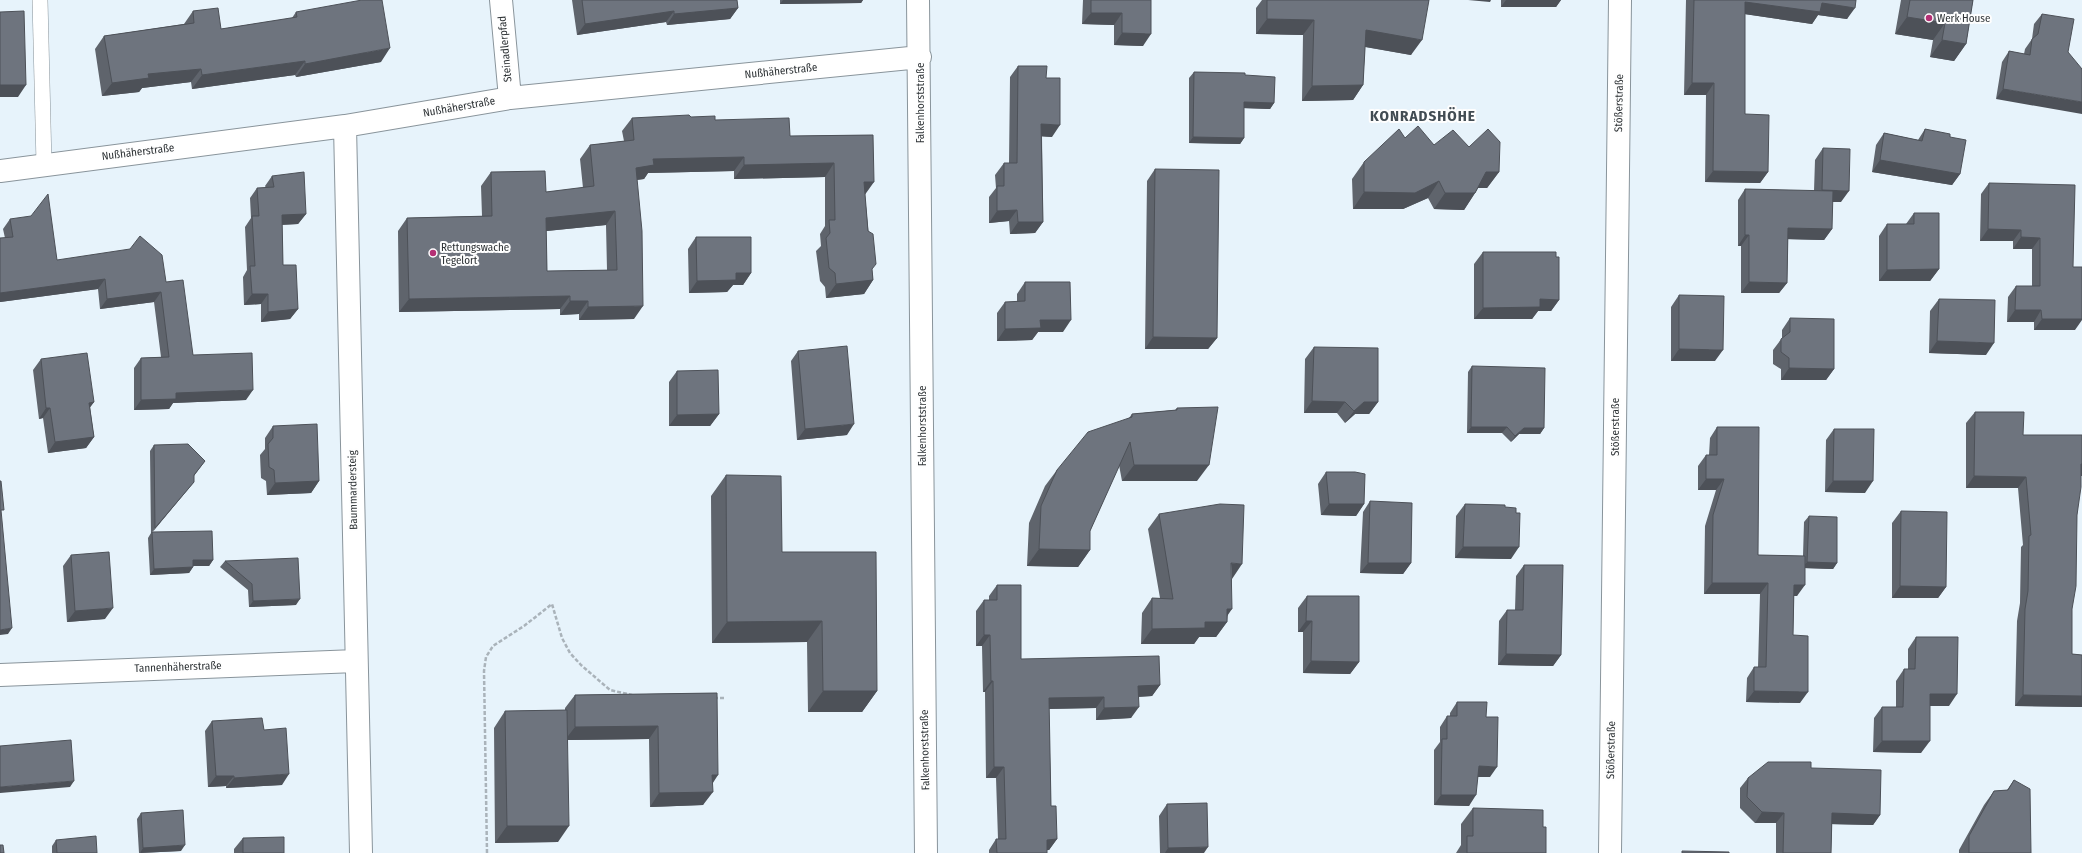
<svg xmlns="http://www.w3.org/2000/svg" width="2082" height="853" font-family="'Fira Sans Condensed',sans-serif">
<rect width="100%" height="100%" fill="#e7f3fb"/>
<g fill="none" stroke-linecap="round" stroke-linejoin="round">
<defs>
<path id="lane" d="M40,0L44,164"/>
<path id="street" d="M501,0L510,98
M918,0L926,853
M345,126L361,853
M0,171L345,126L510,98L920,57
M0,675L356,661
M1610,853L1620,0"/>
</defs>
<use href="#lane" stroke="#89949b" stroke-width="16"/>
<use href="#street" stroke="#89949b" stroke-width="24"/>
<path stroke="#aab3ba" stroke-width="2.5" stroke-dasharray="4 2" stroke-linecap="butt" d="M714,698H724
M487,853L484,671L486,657L493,646L524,626L552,604L562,638L570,653L581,665L610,690L632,695"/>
<use href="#lane" stroke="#fff" stroke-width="15"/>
<use href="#street" stroke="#fff" stroke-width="22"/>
</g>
<path fill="#5f646c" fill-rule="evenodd" d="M572,0H737L738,8L730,19L667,25L666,22L577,35Z
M780,0H863L861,3L780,4Z
M1083,0H1151L1143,46L1114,45V25L1082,24Z
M1262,0H1429L1411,55L1365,47L1363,85L1353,100L1302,101L1303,35L1256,34V8Z
M1501,0H1561L1556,7H1501Z
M1686,0H1856L1847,19L1818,15L1812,24L1745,14V114L1768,172L1760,183L1705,182L1706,95H1684Z
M1901,0H1973L1966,44L1954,61L1930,57L1933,40L1895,34Z
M193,11L221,29L292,18L296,12L381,62L296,77L295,75L192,89L191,82L142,88L139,92L102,96L95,49L104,36L184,24Z
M2042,14L2068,52L1996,99L2002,62L2009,51L2024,54L2025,49L2032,39L2034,24Z
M1018,66L1046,78L1052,137L1042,136L1043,222L1035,233L1010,234L1009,221L989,223V197L996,188L995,175L1004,163H1009L1010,77Z
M1194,72L1245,75L1274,103L1270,109L1244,108V138L1240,144L1189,143V78Z
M691,117L715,120L790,136L873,135L865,195L873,280L864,294L826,298L825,287L820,281L816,251L821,246L820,234L825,226V177L734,179V171L648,173L644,179L637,180L634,319L579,320V314L560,315V309L399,312L398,231L407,218L482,216L481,186L491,172L546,192L583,188L580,159L590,145L624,141L622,131L632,118ZM606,225L607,270L547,271L546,231Z
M1925,129L1950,137L1960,174L1952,185L1872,172L1876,145L1884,133L1918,140Z
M1405,138L1434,145L1469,147L1499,172L1487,188H1478L1475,193L1464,210L1434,209L1428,198L1403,209H1353L1352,179L1364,162Z
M1823,148L1841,202H1832V229L1824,240L1788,239L1787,283L1779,293H1741V246H1738V200L1745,189L1814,191L1815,160Z
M1155,169L1217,338L1208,349H1145L1147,181Z
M272,176L306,214L298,224L282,225L283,265L298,309L290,319L261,322V304L244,305L243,277L247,270L245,227L251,218L250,198L257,188H266L265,186Z
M1989,183L2073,267L2075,330H2034V322H2007L2008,297L2016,286H2032V249H2013V241H1980L1981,194Z
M1914,213L1939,269L1930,281H1879V236L1887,224H1906Z
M10,219L57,260L166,282L193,355L246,400L173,403L169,409L134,410V368L141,358L161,357L154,302L100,309L98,289L0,302V238H5L3,229Z
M696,237L751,273L743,285H733L727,292L689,293L688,249Z
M1483,252L1556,257L1559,300L1551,311H1538L1532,319H1474V264Z
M1025,282L1063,332H1038L1032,340L997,341V313L1005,302H1017V294Z
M1679,295L1715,361H1671V307Z
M1939,299L1986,355L1929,353L1930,311Z
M1790,318L1834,369L1826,380H1781V369L1773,364V350L1782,338V330Z
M1314,347L1378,402L1369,414H1355L1345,423L1337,413H1304L1305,359Z
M798,351L847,435L797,440L791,361Z
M41,359L94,402L90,407L94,437L86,448L48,453L43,418L39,419L33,370Z
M1472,366L1544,428L1540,434H1519L1511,442L1502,433H1467L1468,372Z
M677,371L719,414L710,426H669V382Z
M1177,408L1197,481H1122L1119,465L1090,531V550L1078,567L1027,566L1029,523L1045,486L1057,470L1129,418L1132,414L1175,410Z
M1975,412L2023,435H2082V476H2081L2077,515L2072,609V654L2082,655V707L2015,706L2017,621L2020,603L2021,547L2023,545L2018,488H1966V423Z
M273,426L319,481L311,493L267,495L266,481L261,478L260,455L265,449V438Z
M1717,427L1758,555L1803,556L1804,522L1809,516L1837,563L1833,569L1805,568L1797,596H1794L1793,635L1800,703L1746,702L1747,678L1754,667H1758L1760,594H1704L1705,526L1716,490H1698V466L1706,455H1709L1710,438Z
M1834,429L1865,493L1825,492L1826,440Z
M154,445L205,461L194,476V482L189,488L152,532L213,560L209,566H193V567L189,573L150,575L148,538L151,533V534L150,451Z
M1326,472L1364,504L1356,516L1321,515L1318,484Z
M726,475L782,552L877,691L862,712H808L807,642L712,643L711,496Z
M1370,501L1411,563L1403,574L1360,573L1363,512Z
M1465,504L1505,507L1511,559L1455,558L1456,516Z
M1901,511L1946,587L1938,598H1892V523Z
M1159,514L1232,579L1227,622L1216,637H1199L1194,644H1141L1142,613L1152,598H1160L1148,529Z
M71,555L105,619L67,622L63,566Z
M225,561L296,605L249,607L248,590L220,567Z
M1524,565L1561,655L1553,666L1498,665L1499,621L1507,610H1515L1516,576Z
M997,585L1021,659L1160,685L1152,696L1139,697L1131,718L1096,720V708L1049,709L1051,806L1057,839L1049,850H1047V853H989V850L996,839H998L996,778H986L985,692H983L982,646H976V611L984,600H989V596Z
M1307,596L1359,662L1350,674L1303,673V632H1298V608Z
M1916,637L1949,706H1930L1921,753L1873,752L1874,718L1882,707H1896V681L1904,669H1908V649Z
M717,693L713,783L703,805L650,807L649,739L568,740L558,842L495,843L494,728L505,711L565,710V708L575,695Z
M1457,702L1486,717L1490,777H1478L1469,806L1434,805V750L1440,742V727L1447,716H1450V713Z
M212,721L264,730L282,785L226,788V786L208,787L205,731Z
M1811,768L1880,815L1873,825L1832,824L1831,853H1776V823H1755L1740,808V788L1748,778Z
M2014,780L2031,853H1959V850L1984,805L1994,791L2007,790Z
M1167,804L1204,853H1160L1159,816Z
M1473,808L1543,827L1546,853H1456L1461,845V824Z
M141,813L181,851L139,853L137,819Z
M243,838L284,853H234V849Z
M56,840L97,853H52V846Z"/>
<path fill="#4d5158" d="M783,0H863L861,3L780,4Z
M1468,0H1491L1490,2Z
M1506,0H1561L1556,7H1501Z
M1745,2L1822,3L1855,8L1847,19L1818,15L1812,24L1737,13Z
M738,8L730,19L667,25L674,14Z
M674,11L666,22L577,35L585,24Z
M1091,13H1122L1114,25L1082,24Z
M1907,17L1945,23L1933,40L1895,34Z
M1267,19L1314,20L1303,35L1256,34Z
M1366,30L1422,40L1411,55L1355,45Z
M1122,33L1151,34L1143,46L1114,45Z
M1942,40L1966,44L1954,61L1930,57Z
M390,48L381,62L296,77L305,64Z
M305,61L295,75L192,89L202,75Z
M201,69L191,82L142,88L139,92L102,96L112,83L148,74Z
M1692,83H1714L1706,95H1684Z
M0,85H26L18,97H0Z
M1363,85L1353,100L1302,101L1312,86Z
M2003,89L2082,102V114L1996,99Z
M1244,102L1274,103L1270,109L1240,108Z
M1041,124L1060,125L1052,137L1033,136Z
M1193,137L1244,138L1240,144L1189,143Z
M744,157L734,171L648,173L644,179L626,181L636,168L653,159Z
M1880,160L1960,174L1952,185L1872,172Z
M834,163L825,177L734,179L744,165Z
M1713,171L1768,172L1760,183L1705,182Z
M1486,172H1499L1487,188H1475Z
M1439,181L1428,198L1403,209H1353L1364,192Z
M864,182H874L864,196Z
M1822,190L1849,191L1841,202H1814Z
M1445,193H1475L1464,210L1434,209Z
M1017,210L1009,221L989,223L997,211Z
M615,211L606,225L537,232L546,218Z
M306,214L298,224L274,225L282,215Z
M1018,222H1043L1035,233L1010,234Z
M1788,228L1832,229L1824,240L1781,239Z
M1988,229L2021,230L2013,241H1980Z
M1745,235H1749L1741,246H1738Z
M2021,237L2040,238L2032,249H2013Z
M1939,269L1930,281H1879L1887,270Z
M736,273H751L743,285H733L727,292L689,293L697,281Z
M105,279L98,289L0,302V293Z
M873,280L864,294L826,298L836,284Z
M1749,282L1787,283L1779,293H1741Z
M161,292L154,302L100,309L107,299Z
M252,294H268L261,304L244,305Z
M570,296L560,309L399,312L409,299Z
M1540,299L1559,300L1551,311H1538L1532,319H1474L1483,308Z
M570,301H588L579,314L560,315Z
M643,306L634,319L579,320L588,307Z
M298,309L290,319L261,322L268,312Z
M2015,310H2041L2034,322H2007Z
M2042,319H2082V320L2075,330H2034Z
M1040,320H1071L1063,332H1038L1032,340L997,341L1005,329Z
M1153,337L1217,338L1208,349H1145Z
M1937,341L1994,343L1986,355L1929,353Z
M1679,349L1723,350L1715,361H1671Z
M1789,368L1834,369L1826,380H1781Z
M253,390L246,400L173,403L169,409L134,410L141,400L176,393Z
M1312,401L1345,402L1337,413H1304Z
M94,402L86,413L89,403Z
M1364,402H1378L1369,414H1355L1345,423L1354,411Z
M46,408H50L43,418L39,419Z
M719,414L710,426H669L677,415Z
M854,424L847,435L797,440L805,429Z
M1471,427H1507L1502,433H1467Z
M1524,428H1544L1540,434H1519L1511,442L1515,436Z
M94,437L86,448L48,453L55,442Z
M2081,464H2082V476H2073Z
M1134,465H1209L1197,481H1122Z
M1974,476L2026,477L2018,488H1966Z
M1706,479H1724L1716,490H1698Z
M319,481L311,493L267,495L275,483Z
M1833,481H1873L1865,493L1825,492Z
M194,482L189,488L151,534L155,528Z
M1329,504H1364L1356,516L1321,515Z
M1463,547H1519L1511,559L1455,558Z
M1039,549L1090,550L1078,567L1027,566Z
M193,560H213L209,566H189Z
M1807,562L1837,563L1833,569L1802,568Z
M1231,563L1242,564L1232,579Z
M1368,563H1411L1403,574L1360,573Z
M193,567L189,573L150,575L154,569Z
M1712,583H1768L1760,594H1704Z
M1794,585H1805L1797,596H1786Z
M1900,586L1946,587L1938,598H1892Z
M300,599L296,605L249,607L253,601Z
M113,608L105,619L67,622L75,611Z
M1227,609H1232L1223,622H1227L1216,637H1199L1194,644H1141L1152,629L1205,622Z
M822,621L807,642L712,643L727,622Z
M1306,621H1312L1303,632H1298Z
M12,628L8,634L0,635V630Z
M984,635H990L982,646H976Z
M1506,654L1561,655L1553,666L1498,665Z
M1311,661L1359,662L1350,674L1303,673Z
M991,681H993L985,692H983Z
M1160,685L1152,696L1130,697L1138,686Z
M823,691H877L862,712H808Z
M1754,691L1808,692L1800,703L1746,702Z
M1930,694H1957L1949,706H1922Z
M2023,695L2082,696V707L2015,706Z
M1104,697L1096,708L1042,709L1049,698Z
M1139,707L1131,718L1096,720L1104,708Z
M658,726L649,739L565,740L575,727Z
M1882,741H1930L1921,753L1873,752Z
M1479,766L1497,767L1490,777H1472Z
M994,767H1004L996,778H986Z
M289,774L282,785L226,788L234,778Z
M712,775H718L709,789Z
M216,776H234L226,786L208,787Z
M74,781L70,787L0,793V787Z
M713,792L703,805L650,807L659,793Z
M1441,795H1476L1469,806L1434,805Z
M1762,812L1784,813L1776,823H1755Z
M1832,813L1880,815L1873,825L1825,824Z
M507,826H569L558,842L495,843Z
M1057,839L1049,850L1040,851L1047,840Z
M185,845L181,851L140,853L143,848Z
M1208,847L1204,853H1165L1168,848Z"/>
<path fill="#6e747e" stroke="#4d5158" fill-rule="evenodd" d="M362,0H382L390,48L305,64V61L202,75L201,69L148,74L149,78L112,83L104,36L194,23L193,11L218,8L221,29L297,17L296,12Z
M582,0H737L738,8L674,14V11L585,24Z
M1091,0H1151V34L1122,33V13H1091Z
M1267,0H1429L1422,40L1366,30L1363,85L1312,86L1314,20L1267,19Z
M1694,0H1856L1855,8L1822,3L1820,12L1745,2V114L1769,115L1768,172L1713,171L1714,83H1692Z
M1910,0H1973L1966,44L1942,40L1945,23L1907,17Z
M24,11L26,85H0V12Z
M2042,14L2074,19L2068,52L2082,69V102L2003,89L2009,51L2030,55L2032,39L2038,34Z
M1018,66H1047L1046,78H1060V125L1041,124L1043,222H1018L1017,210L997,211V186H1004V163H1017Z
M1194,72L1245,73V75L1275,77L1274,103L1244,102V138L1193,137Z
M689,115L691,117L715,116V120L789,118L790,136L873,135L874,182H864L868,231L873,234L876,264L872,269L873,280L836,284L835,273L829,268L826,238L830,233L829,220H835L834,163L744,165V157L653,159L654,165L636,168L642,231L643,306L588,307V301H570V296L409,299L407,218L492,216L491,172L545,171L546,192L594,186L590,145L634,140L632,118ZM615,211L617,270L547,271L546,218Z
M1418,126L1434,145L1453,130L1469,147L1488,129L1500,142L1499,172H1486L1475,193H1445L1439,181L1415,193L1364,192V162L1399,129L1405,138Z
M1925,129L1950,134V137L1966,140L1960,174L1880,160L1884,133L1922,141Z
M1823,148L1850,149L1849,191L1822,190Z
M1155,169L1219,170L1217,338L1153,337Z
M304,172L306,214L282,215L283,265H296L298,309L268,312V294H252L250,266H255L252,216H259L257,188L274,187L272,176Z
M1989,183L2075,185L2073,267H2082V319H2042L2041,310H2015L2016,286H2040V238L2021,237V230L1988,229Z
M1745,189L1833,191L1832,229L1788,228L1787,283L1749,282V235H1745Z
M48,194L57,260L130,249L140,236L162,255L166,282L183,280L193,355L252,353L253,390L176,393V399L141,400V358L169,357L161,292L107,299L105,279L0,293V238L13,237L10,219L31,216Z
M1914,213H1939V269L1887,270V224H1914Z
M696,237H751V273H736V280L697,281Z
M1483,252H1556V257H1559V300L1540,299V307L1483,308Z
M1025,282H1070L1071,320H1040L1041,328L1005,329V302L1025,301Z
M1679,295L1724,296L1723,350L1679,349Z
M1939,299L1995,300L1994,343L1937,341Z
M1790,318L1834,319V369L1789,368V358L1781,352V339L1790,332Z
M847,346L854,424L805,429L798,351Z
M1314,347L1378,348V402H1364L1354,411L1345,402L1312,401Z
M87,353L94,402L89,403L94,437L55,442L50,408H46L41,359Z
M1472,366L1545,368L1544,428H1524L1515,436L1507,427H1471Z
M718,370L719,414L677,415V371Z
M1218,407L1209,465H1134L1130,442L1090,531V550L1039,549L1041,506L1057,470L1088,432L1132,417V414L1177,410V408Z
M1975,412H2024L2023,435H2082V464H2081V487L2077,515L2076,586L2072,609V654L2082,655V696L2023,695L2025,609L2028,591L2029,536L2031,535L2026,477L1974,476Z
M317,424L319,481L275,483L274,470L269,467L268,444L273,438V426Z
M1717,427H1759L1758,555L1805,556V585H1794L1793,635L1808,636V692L1754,691V667H1766L1768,583H1712L1713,515L1724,479H1706V455H1717Z
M1834,429H1874L1873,481H1833Z
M188,444L205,461L194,475V482L155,528L154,445Z
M1326,472H1355L1365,474L1364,504H1329Z
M726,475L781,476L782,552H876L877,691H823L822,621L727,622Z
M0,481H1L4,510H1L12,628L0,630Z
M1370,501L1412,503L1411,563H1368Z
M1220,504L1244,505L1242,564L1231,563L1232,609H1227V622H1205V628L1152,629V598L1173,599L1159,514Z
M1465,504L1505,505V507L1516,508V513H1520L1519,547H1463Z
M1901,511L1947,512L1946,587L1900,586Z
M1809,516L1837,517V563L1807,562Z
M212,531L213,560H193V567L154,569L152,532Z
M109,552L113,608L75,611L71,555Z
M298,558L300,599L253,601L252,584L225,561Z
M1524,565H1563L1561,655L1506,654L1507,610H1523Z
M997,585H1021V659L1159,656L1160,685L1138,686L1139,707L1104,708V697L1049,698L1051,806H1056L1057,839L1047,840V853H997L996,839H1006L1004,767H994L993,681H991L990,635H984V600H997Z
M1307,596H1359V662L1311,661L1312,621H1306Z
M1916,637H1958L1957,694H1930V741H1882V707H1903L1904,669H1915Z
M717,693L718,775H712L713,792L659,793L658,726L575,727V695Z
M1457,702H1487L1486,717H1498L1497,767L1479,766L1476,795H1441L1442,739H1447V716H1457Z
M567,710L569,826H507L505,711Z
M262,718L264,730L286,728L289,774L234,778V776H216L212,721Z
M71,740L74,781L0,787V746Z
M1768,762H1811V768L1881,770L1880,815L1832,813L1831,853H1783L1784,813L1762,812L1747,797L1748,778Z
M2014,780L2030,789L2031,853H1969V836L1994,791L2008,790Z
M1207,803L1208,847L1168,848L1167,804Z
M1473,808L1543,810V827H1546V853H1467V836H1473Z
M183,810L185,845L143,848L141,813Z
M96,836L97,853H57L56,840Z
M284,837V853H243V838Z
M0,845H3L4,853H0Z
M1682,851L1729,852V853H1682Z"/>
<g fill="#b53075" stroke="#fefefe" stroke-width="1.5">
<circle cx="1929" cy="18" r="4"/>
<circle cx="433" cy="253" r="4"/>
</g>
<g text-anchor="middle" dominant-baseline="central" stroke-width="4" stroke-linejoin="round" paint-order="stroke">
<g font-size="11" fill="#2d3235" stroke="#fefefe" text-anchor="start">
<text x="1937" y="18">Werk House</text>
<text x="441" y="247">Rettungswache<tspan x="441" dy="13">Tegelort</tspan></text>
</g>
<g font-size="11" fill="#2d3235" stroke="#fefefe">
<text transform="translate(505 49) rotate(-95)">Steinadlerpfad</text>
<text transform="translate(781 71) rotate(-6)">Nußhäherstraße</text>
<text transform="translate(920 103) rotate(-90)">Falkenhorststraße</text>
<text transform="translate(1619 103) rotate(-89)">Stößerstraße</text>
<text transform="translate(459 107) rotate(-10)">Nußhäherstraße</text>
<text transform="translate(138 152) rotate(-7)">Nußhäherstraße</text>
<text transform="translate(922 426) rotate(-90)">Falkenhorststraße</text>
<text transform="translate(1615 427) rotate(-90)">Stößerstraße</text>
<text transform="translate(353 490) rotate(-91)">Baummardersteig</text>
<text transform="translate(178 667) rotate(-2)">Tannenhäherstraße</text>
<text transform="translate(925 750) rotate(-91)">Falkenhorststraße</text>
<text transform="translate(1611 750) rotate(-89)">Stößerstraße</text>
</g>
<g font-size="15" font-weight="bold" letter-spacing="1" fill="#424c53" stroke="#fefefe">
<text x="1423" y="116">KONRADSHÖHE</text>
</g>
</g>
</svg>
